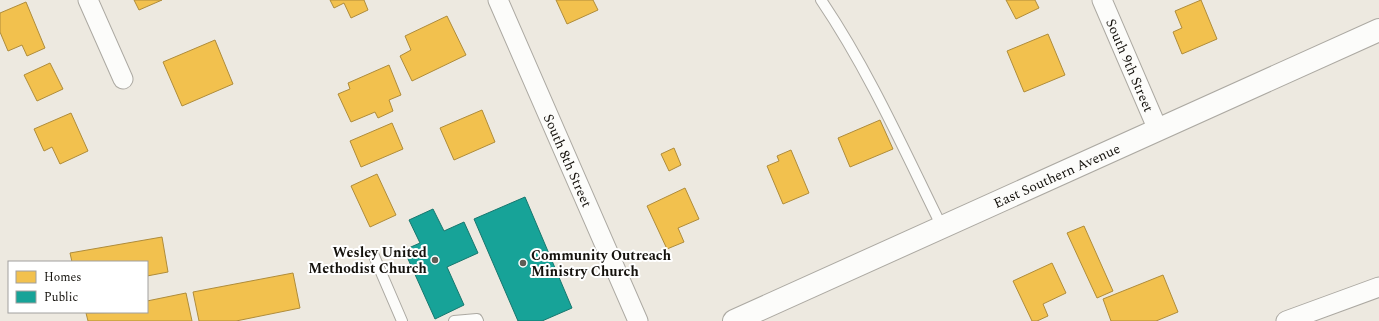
<svg xmlns="http://www.w3.org/2000/svg" width="1379" height="321" font-family="Spectral,serif">
<rect width="100%" height="100%" fill="#ede9e0"/>
<path fill="#f2c14e" stroke="#af8c3a" d="M134,0H162L139,10Z
M330,0H364L368,10L351,18L344,3L334,8Z
M556,0H593L598,10L567,24Z
M1006,0H1035L1039,8L1016,19Z
M1201,0L1217,39L1182,54L1173,32L1182,28L1175,11Z
M26,2L45,48L27,56L22,45L8,51L0,32V13Z
M447,16L466,55L412,81L400,56L411,50L405,36Z
M1048,34L1065,75L1024,92L1007,51Z
M215,40L233,84L182,106L163,62Z
M50,63L63,89L37,101L24,75Z
M389,65L401,95L389,100L393,111L378,118L375,112L351,122L338,94L350,89L348,83Z
M482,110L495,142L454,160L440,128Z
M71,113L88,151L60,164L52,147L44,151L34,129Z
M880,120L893,149L850,167L838,138Z
M392,123L403,149L361,167L350,141Z
M674,148L681,165L669,171L661,154Z
M791,150L809,193L783,204L767,166L779,161L777,156Z
M377,174L396,215L370,227L351,186Z
M685,188L699,219L678,228L684,242L667,249L647,206Z
M1084,226L1113,291L1097,298L1067,233Z
M162,237L168,272L147,276V262H72L70,253Z
M1052,263L1066,293L1043,304L1048,316L1037,321H1032L1013,281Z
M293,273L300,308L236,321H199L193,292Z
M1163,275L1178,312L1156,321H1111L1103,299Z
M186,293L192,321H88L86,313L147,312V301Z"/>
<path fill="#17a398" stroke="#16776e" d="M525,197L572,308L542,321H518L474,219Z
M433,209L444,231L464,222L478,253L447,267L464,305L435,319L404,250L420,243L409,220Z"/>
<g fill="none" stroke-linecap="round" stroke-linejoin="round">
<defs>
<path id="service" d="M821,0C869,71 904,150 942,227
M374,256L402,321
M454,321L477,319L478,321"/>
<g id="minor">
<path d="M88,0L123,79"/>
<path id="s1" d="M498,0L638,321"/>
<path id="s2" d="M1102,0L1158,130"/>
<path d="M1286,321L1379,287"/>
</g>
<g id="secondary">
<path id="s3" d="M734,321L1379,30"/>
</g>
</defs>
<use href="#service" stroke="#aca9a2" stroke-width="12"/>
<use href="#minor" stroke="#aca9a2" stroke-width="21"/>
<use href="#secondary" stroke="#aca9a2" stroke-width="24"/>
<use href="#service" stroke="#fcfcfa" stroke-width="10"/>
<use href="#minor" stroke="#fcfcfa" stroke-width="19"/>
<use href="#secondary" stroke="#fcfcfa" stroke-width="22"/>
</g>
<g fill="#605d56" stroke="#fff" stroke-width="1.5">
<circle cx="435" cy="260" r="4"/>
<circle cx="523" cy="263" r="4"/>
</g>
<g text-anchor="middle" dominant-baseline="central" stroke-width="4" stroke-linejoin="round" paint-order="stroke">
<g font-size="14" fill="#14110c" stroke="#fff">
<text stroke="none"><textPath href="#s2" startOffset="71">South 9th Street</textPath></text>
<text stroke="none"><textPath href="#s1" startOffset="175">South 8th Street</textPath></text>
<text stroke="none"><textPath href="#s3" startOffset="354">East Southern Avenue</textPath></text>
</g>
<g font-size="14" font-weight="bold" fill="#14110c" stroke="#fff" text-anchor="end">
<text x="427" y="252">Wesley United<tspan x="427" dy="16">Methodist Church</tspan></text>
<text x="531" y="255" text-anchor="start">Community Outreach<tspan x="531" dy="16">Ministry Church</tspan></text>
</g>
</g>
<rect x="8" y="261" width="140" height="52" fill="#ffffff" stroke="#a1a09e"/>
<rect x="16" y="271" width="20" height="12" fill="#f2c14e" stroke="#a1a09e"/>
<text x="44" y="281" font-size="12" fill="#14110c">Homes</text>
<rect x="16" y="291" width="20" height="12" fill="#17a398" stroke="#a1a09e"/>
<text x="44" y="301" font-size="12" fill="#14110c">Public</text>
</svg>
